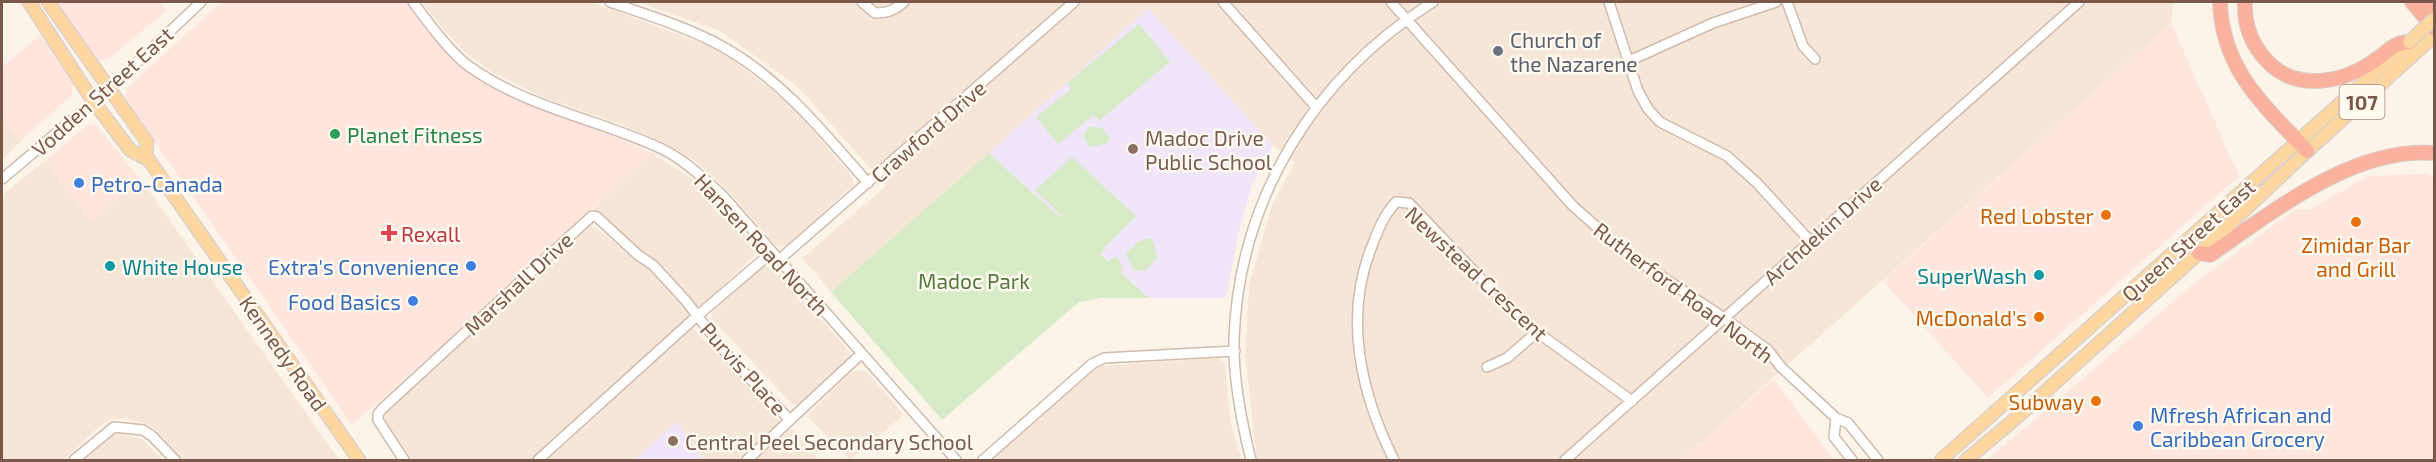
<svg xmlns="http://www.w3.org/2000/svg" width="2436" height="462" font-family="'Exo 2',sans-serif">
<rect width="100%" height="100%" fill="#fdf4e9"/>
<path fill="#f6e6d7" d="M422,2H591L707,45L730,58L791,105L849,173L853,179V185L788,246H776L730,193L698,163L665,143L623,125L542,97L492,72L465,52L443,29Z
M638,2H2174L2171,23L1681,460H1257L1245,355L1249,285L1272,205L1295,162L1273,145L1148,9L989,153L831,292L802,258L886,186L798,87L720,31Z
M2,113L8,127L22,140L2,160Z
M652,153L698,183L714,198L756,249L755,255L702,305H696L661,267L630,244L593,208Z
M46,160L91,222L140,178L339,460H183L152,426L125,418L111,419L99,427L63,460H2V195Z
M591,226L595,227L652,272L693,316L533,460H409L385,424L384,413Z
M766,267H772L781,274L849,351L850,357L797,405L792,404L711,318L713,312L761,268Z
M691,329H694L780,421L739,460H704L677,423L634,460H548Z
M1217,358L1225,363L1231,424L1242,460H990L1100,366Z
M859,370L867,372L904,415L850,460L807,416L844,379L854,371Z
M789,429L793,430L819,460H756Z
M123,434L142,439L163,460H85L112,435Z"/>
<path fill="#fee5dd" d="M54,2H160L166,11L109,59L99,61L95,60Z
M221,2H406L424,28L478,80L512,99L622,140L652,153L458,332L352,425L125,99L127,88Z
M2171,23L2239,176L1988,398L1883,281Z
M41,35L71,79L73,84L72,95L22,140L8,127L2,113V67Z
M95,124L140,178L91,222L46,160L86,126Z
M2427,174L2434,178V460H1987L2197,281L2296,209H2310L2369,176Z
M1774,379L1834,460H1681Z"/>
<path fill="#f1e5fa" d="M1148,8L1273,145L1252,185L1239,231L1226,298H1149L989,153Z
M677,422L704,460H634Z"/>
<path fill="#d7ecc6" d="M1139,24L1170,62L1099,121L1094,115L1058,144L1036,117L1071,89L1067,83Z
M1091,126L1102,128L1110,138L1107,143L1090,147L1084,139V133Z
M989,153L1056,214L1062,216L1035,190L1072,157L1136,216L1105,247L1106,249L1100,254L1108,261L1117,256L1123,269L1121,273L1149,298H1102L1079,302L942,420L831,292Z
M1149,238L1153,241L1157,258L1146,270L1134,271L1126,254L1138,242Z"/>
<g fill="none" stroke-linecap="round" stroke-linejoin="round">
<defs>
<path id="minor" d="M413,2C427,21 451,54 470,67C528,108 597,119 660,148C684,159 703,178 722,195L956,460
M610,2C648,15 690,28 725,48C783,81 825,134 868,183
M862,2L875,13C888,13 895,10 904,2
M1223,2L1316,107
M1391,2L1573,206L1625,252L1724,318L1768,350L1781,367L1836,418L1848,423L1878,460
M1609,2L1638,91L1648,109L1660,122L1727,156L1757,183L1810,241
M1787,2L1803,46L1815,59
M1629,61L1713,23L1776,2
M2,179L109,89L201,2
M780,259L1074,2
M1487,367L1507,358L1537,332
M1836,418L1834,437L1852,460
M74,460L114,427L143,430L152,436L175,460
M404,460L378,420V414L382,409L592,216L597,217L638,255L653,265L686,301L730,358L790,420
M538,460L697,316L764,259H780
M747,460L861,354
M983,460L1092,364L1104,358L1235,351
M1251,460C1242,424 1233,377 1234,339C1239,198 1315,76 1433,2
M1394,460C1361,394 1343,317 1372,246C1378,230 1384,215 1396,202L1409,203L1486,284L1537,332L1632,401
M1565,460L2079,2"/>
<path id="major" d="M29,2L93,101L130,150L149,160L359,460
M48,2L147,142L146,157
M1941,460L2409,42
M1966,460L2015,419L2199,253L2301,157L2434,36"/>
<path id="highway" d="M2220,2C2222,70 2264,105 2307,151
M2245,2C2244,24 2251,44 2267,61C2296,92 2342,83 2374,61C2387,53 2393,42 2409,42
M2412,2L2434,28
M2429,2L2434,10
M2199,253L2210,255C2274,211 2353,147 2434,153"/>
</defs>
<use href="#minor" stroke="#d1bbad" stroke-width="12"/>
<use href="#major" stroke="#dad1cd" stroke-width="15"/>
<use href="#highway" stroke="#dad1cd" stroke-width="16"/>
<use href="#minor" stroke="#fff" stroke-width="9"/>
<use href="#major" stroke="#fed6a0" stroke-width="12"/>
<use href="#highway" stroke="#fab19e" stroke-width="14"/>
<defs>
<path id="major-bridge" d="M2409,42L2434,19"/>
</defs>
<use href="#major-bridge" stroke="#dad1cd" stroke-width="15" stroke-linecap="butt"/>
<use href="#major-bridge" stroke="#fed6a0" stroke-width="12"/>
</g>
<circle fill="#6b7280" stroke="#fff9f0" stroke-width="2" cx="1498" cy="51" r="6"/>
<circle fill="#2e9e5b" stroke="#fff9f0" stroke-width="2" cx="335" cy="134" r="6"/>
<g fill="#8d6e63" stroke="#fff9f0" stroke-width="2">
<circle cx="1133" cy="149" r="6"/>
<circle cx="673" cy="441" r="6"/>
</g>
<g fill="#3f7fe0" stroke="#fff9f0" stroke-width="2">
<circle cx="79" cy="183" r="6"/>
<circle cx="471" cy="266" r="6"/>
<circle cx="413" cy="301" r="6"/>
<circle cx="2138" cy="426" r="6"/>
</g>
<g fill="#e8710a" stroke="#fff9f0" stroke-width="2">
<circle cx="2106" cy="215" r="6"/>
<circle cx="2356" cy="222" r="6"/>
<circle cx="2039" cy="317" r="6"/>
<circle cx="2096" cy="401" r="6"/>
</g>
<path fill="#e0444e" stroke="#fff9f0" stroke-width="2" d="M386 224h6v6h6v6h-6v6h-6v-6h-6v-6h6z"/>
<g fill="#0f9aa8" stroke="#fff9f0" stroke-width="2">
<circle cx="110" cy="266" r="6"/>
<circle cx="2039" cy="275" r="6"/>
</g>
<g text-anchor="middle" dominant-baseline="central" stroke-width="5" stroke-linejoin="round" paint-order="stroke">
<rect fill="#fff9f0" stroke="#a2897c" stroke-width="1.5" x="2339.5" y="85" width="45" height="34" rx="4.5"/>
<g font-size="20" font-weight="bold" fill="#7a594b">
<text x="2362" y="102">107</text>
</g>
<g font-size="21" fill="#5b616d" stroke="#fff9f0" text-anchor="start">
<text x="1510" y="39">Church of<tspan x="1510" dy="24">the Nazarene</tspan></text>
</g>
<g font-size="21" fill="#7a594b" stroke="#fff9f0">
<text transform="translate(102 91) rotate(-42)">Vodden Street East</text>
<text transform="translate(928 131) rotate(-41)">Crawford Drive</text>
<text transform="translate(1822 230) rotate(-42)">Archdekin Drive</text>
<text transform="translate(2188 240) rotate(-42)">Queen Street East</text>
<text transform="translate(762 244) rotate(47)">Hansen Road North</text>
<text transform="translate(1477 273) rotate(43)">Newstead Crescent</text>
<text transform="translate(518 283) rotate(-43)">Marshall Drive</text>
<text transform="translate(1684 292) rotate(37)">Rutherford Road North</text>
<text transform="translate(284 353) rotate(55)">Kennedy Road</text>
<text transform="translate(744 368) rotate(48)">Purvis Place</text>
</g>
<g font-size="21" fill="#27864d" stroke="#fff9f0" text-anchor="start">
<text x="347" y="134">Planet Fitness</text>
</g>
<g font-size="21" fill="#785e54" stroke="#fff9f0" text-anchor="start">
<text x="1145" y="137">Madoc Drive<tspan x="1145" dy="24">Public School</tspan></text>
<text x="685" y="441">Central Peel Secondary School</text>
</g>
<g font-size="21" fill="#366cbe" stroke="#fff9f0" text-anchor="start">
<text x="91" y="183">Petro-Canada</text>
<text x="459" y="266" text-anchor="end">Extra's Convenience</text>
<text x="401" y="301" text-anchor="end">Food Basics</text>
<text x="2150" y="414">Mfresh African and<tspan x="2150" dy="24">Caribbean Grocery</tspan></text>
</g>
<g font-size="21" fill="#c56008" stroke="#fff9f0" text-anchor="end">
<text x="2094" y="215">Red Lobster</text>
<text x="2356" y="244" text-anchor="middle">Zimidar Bar<tspan x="2356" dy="24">and Grill</tspan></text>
<text x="2027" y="317">McDonald's</text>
<text x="2084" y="401">Subway</text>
</g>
<g font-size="21" fill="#be3a42" stroke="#fff9f0" text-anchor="start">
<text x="401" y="233">Rexall</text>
</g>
<g font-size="21" fill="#0d838f" stroke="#fff9f0" text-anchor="start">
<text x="122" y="266">White House</text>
<text x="2027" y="275" text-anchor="end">SuperWash</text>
</g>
<g font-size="21" fill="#537a3f" stroke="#fff9f0">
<text x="974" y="280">Madoc Park</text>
</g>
</g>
<rect width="2436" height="462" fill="none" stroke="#7a594b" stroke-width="6"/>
</svg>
